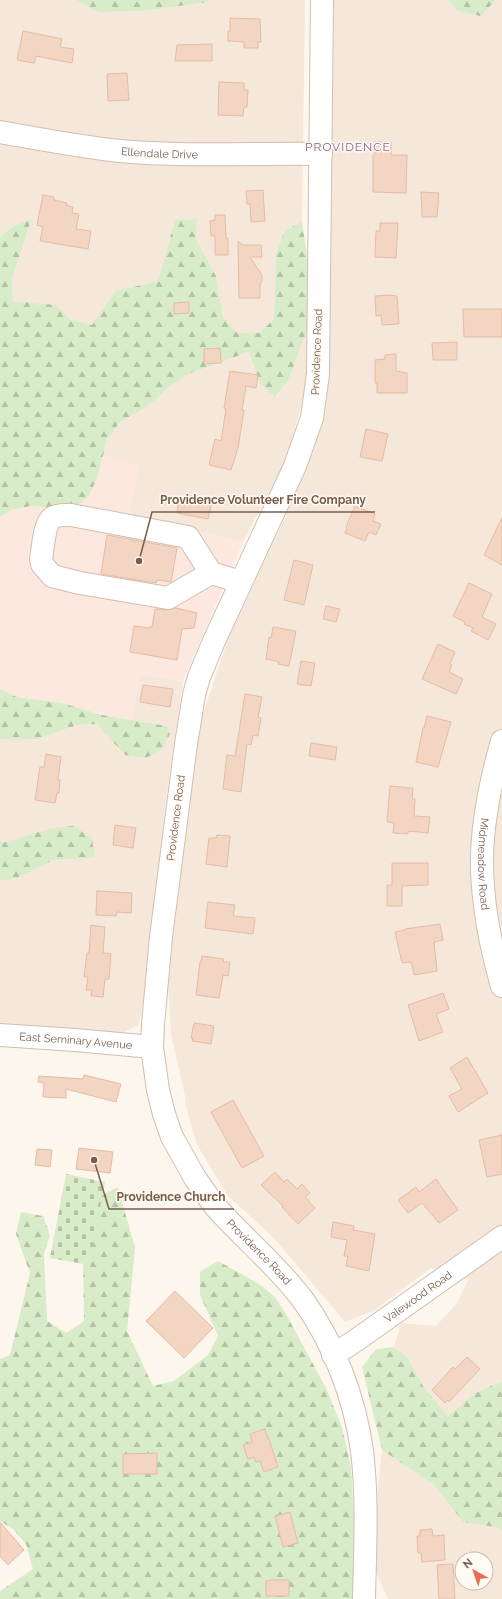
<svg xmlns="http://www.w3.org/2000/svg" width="502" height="1599" font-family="Raleway,sans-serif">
<defs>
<pattern id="forest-firs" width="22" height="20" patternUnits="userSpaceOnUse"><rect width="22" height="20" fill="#d8ecc9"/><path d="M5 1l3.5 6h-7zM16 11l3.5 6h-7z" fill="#b4c2a5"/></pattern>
<pattern id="cemetery-stones" width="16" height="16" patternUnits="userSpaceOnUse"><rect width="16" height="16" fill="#d8ecc9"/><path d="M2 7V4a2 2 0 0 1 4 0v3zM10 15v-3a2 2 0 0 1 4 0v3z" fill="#b4c2a5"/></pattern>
</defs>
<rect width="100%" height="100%" fill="#fdf6ec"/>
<path fill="#f5e8da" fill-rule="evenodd" d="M0,0H76L98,12L143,11L207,2L208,0H305L302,221L284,232L276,253L274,319L259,333H237L223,317L216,276L196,239L197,219L175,220L158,281L115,291L92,326L71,320L56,305L13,301L12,279L32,218L12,227L0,237Z
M333,0H449L456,10L484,11L496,0H502V1381L475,1393L448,1416L423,1386L408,1358L394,1347L401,1323L436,1326L457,1303L468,1280L431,1268L373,1311L345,1322L274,1238L228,1196L197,1145L186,1107L185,1096L171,1034L167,962L200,723L228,639L285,518L326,407L330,246Z
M309,325L306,389L286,460L243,542L129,514L139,466L103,456L107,440L120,422L137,413L154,401L173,384L191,373L250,352L260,384L276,397L288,381Z
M140,674L183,681L167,792L142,1012L138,1025L122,1033L0,1023V881L18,878L54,860L95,858L0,841V739H38L77,725L97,724L125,754L167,726L132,720Z
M382,1450L434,1485L463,1522L495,1527L502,1531V1599H388L375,1571L378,1489ZM462,1559H486V1583H462Z"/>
<path fill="#fde8e0" d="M103,456L139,466L129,514L243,542L183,681L140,674L132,720L102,715L62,703L17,697L0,689V517L11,510L31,506L73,509L97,479Z"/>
<path fill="url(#forest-firs)" d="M76,0H208V2L143,11L98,12Z
M449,0H496L480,16L456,10Z
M32,218L12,279L13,301L56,305L71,320L92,325L115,291L158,281L175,220L197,219L196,239L216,276L223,317L237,333H259L274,319L276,253L284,232L302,221L308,263L307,304L309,325L288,381L275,397L260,384L249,352L191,373L173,384L154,401L137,413L120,422L107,440L97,479L88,497L73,509L31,506L11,510L0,517V237L12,227Z
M0,689L17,697L62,703L102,715L167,726L170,734L163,748L146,758L125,755L97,724L77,725L38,739H0Z
M73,826L92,838L95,858L54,860L18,878L0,881V841L6,842L49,829Z
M118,1187L135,1248L127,1331L153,1386L174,1381L208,1355L218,1336L200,1295V1272L218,1261L259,1284L275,1297L286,1314L326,1388L342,1427L351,1467L359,1599H0V1591L33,1569L26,1544L13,1529L0,1521V1359L10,1355L30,1273L16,1234L21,1212L43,1216L50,1235L44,1254L47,1321L66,1333L84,1321L83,1259L98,1197Z
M394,1347L408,1358L423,1386L448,1416L475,1393L502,1381V1531L495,1527L463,1522L434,1485L382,1450L362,1367L376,1349Z"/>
<path fill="url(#cemetery-stones)" d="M66,1174L105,1182L89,1265L50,1258Z"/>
<path fill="#f3d5c3" stroke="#e6bba3" d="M230,18L260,19L261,42H258V48H244V42L228,41V31H230Z
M23,31L62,39L60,47L74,49L72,63L36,56L34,63L17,60Z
M212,44V61H175L177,45Z
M127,73L129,100L108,101L107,74Z
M219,82L244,83V90H248L247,107H244L243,116L218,115Z
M375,142H391V155H407L406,193L373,192V156L375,155Z
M263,190L265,221L251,222L250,204H247L246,191Z
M421,192L439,193L437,217H422Z
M43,195L54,197V200L67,203L66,205L73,207L72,213L79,214L76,229L91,231L88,249L40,241L43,227L37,225Z
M215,215H225L226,238H228V255H215V236H211L210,221L215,220Z
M380,223H398L396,258L375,257L376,231H380Z
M238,241L242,245H261L262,257H250L262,275V282L260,284V298H239Z
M389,295L397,296L399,324L382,325L381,315L376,316L375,296Z
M189,302V313L174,314V303Z
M463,309H502V337H464Z
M457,342V360H433L432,343Z
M220,348L221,363L204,364V349Z
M396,354V371L407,373V393H377V383H375V360L385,359V355Z
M230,371L258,375L256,388L246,386L242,410H244L238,448L231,470L209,465L215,439L221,441L226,409L224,408Z
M366,429L388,434L382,461L360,457Z
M188,495L207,499V500L212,501L208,519L177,513L179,500L187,502Z
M355,506L375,514L373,521L381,524L376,535L369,532L365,541L345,533L347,528L346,527Z
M502,518V565L484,555Z
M107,535L177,548L171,582L157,580L156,583L101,574Z
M294,560L313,565L304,605L284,600Z
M469,583L492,594L482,617L496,624L488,640L471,631L473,628L464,624L465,622L453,616Z
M326,606L340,609L336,622L323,619Z
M176,608L197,613L194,628L182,629L177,660L130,652L134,626L150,628V627H152L155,609L166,610Z
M273,627L296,631L289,666L278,664L279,662L266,659L269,637L271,638Z
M438,644L455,652L450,664L452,665L449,672L463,679L456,694L422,679Z
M301,661L315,663L311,686L297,684Z
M143,685L173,689L170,707L140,702Z
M245,694L262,697L258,717L261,718L258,736L253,735L251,745L247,744L241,792L223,789L227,755L235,756Z
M427,716L451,722L438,767L416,762L423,728H424Z
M311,743L337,747L335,760L309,756Z
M46,754L61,757L58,780H60L59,793H57L55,803L35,800L40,767H44Z
M390,786L413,788L412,799H415L414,816L430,817L428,833L408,831V834L393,833L394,823L387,822Z
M115,825L136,828L133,848L113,845Z
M217,835L230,836L227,867L206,864L209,838H216Z
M392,863H428V885L402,886V906H387V885H392Z
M97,891L132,893L131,913L117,912L116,916L96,915Z
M208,902L235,905L233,916L255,918L253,934L205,928Z
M440,924L443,940L434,942L437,971L414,975L412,964H411V962L402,963L395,932L405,930V929Z
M91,925L105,927L103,953L111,954L109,979H105L103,997L91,996L92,990H86L88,977H84L87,953H89Z
M202,956L224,959L223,962H230L228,976L223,975L219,998L196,995L200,962H201Z
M443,993L449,1009L436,1014L443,1032L419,1041L408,1005Z
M194,1023L214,1026L211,1044L192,1041L193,1038H191Z
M467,1057L488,1093L458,1112L449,1096L462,1089L450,1068Z
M84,1075L121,1084L116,1102L66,1089V1098L43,1097L44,1083L38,1082L39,1076L83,1079Z
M233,1100L264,1156L242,1168L211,1112Z
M502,1135V1174L487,1177L479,1140Z
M79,1148L113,1152L110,1173L76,1169Z
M37,1149L52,1150L50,1167L35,1165Z
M275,1172L284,1182L287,1179L297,1189L302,1184L310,1193L305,1197L315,1208L298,1224L282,1207L283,1206L261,1185Z
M436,1179L458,1210L439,1223L422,1203L408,1213L398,1200L416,1187L419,1192Z
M333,1222L354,1226L353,1230L375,1234L369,1271L346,1266L348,1256H344L347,1240L331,1237Z
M175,1291L213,1328L184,1358L146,1321Z
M467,1357L480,1369L449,1402L448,1400L445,1403L432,1390L453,1367L455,1369Z
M265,1429L267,1436H268L278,1467L264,1472L260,1461L256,1462L254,1457L248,1459L243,1445L252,1442L250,1434Z
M157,1453V1474H123V1454Z
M290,1512L298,1543L283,1547L275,1516Z
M0,1522L24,1550L8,1565L0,1556Z
M432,1529L433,1536L444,1535L445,1560L422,1562L421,1553H418L417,1536H420V1530Z
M453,1564L455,1599H439L437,1565Z
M272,1580H289V1596H266V1581Z"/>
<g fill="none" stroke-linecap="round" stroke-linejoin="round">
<defs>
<g id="minor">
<path id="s1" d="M322,0L318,374L312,418L295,466L214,641L199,677L194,695L186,744L161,937L153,1024L152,1047L158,1090L164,1114L172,1137L195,1178L214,1205C243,1238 277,1265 303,1300C334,1343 355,1399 362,1451C368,1500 365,1550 364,1599"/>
<path id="s2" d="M0,132C40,139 80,147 120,151C187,157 254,153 321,154"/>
<path d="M211,573L168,598L80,583L52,576L42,564L41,559C43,549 44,524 52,518C58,514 65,515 71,515L188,537L211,573L241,582"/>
<path id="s3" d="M502,741C491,780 481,828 482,868C483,908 491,948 502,986"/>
<path id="s4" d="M0,1035L75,1040L152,1047"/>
<path id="s5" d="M333,1355L355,1341L502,1237"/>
</g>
</defs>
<use href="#minor" stroke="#d1beb0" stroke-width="24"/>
<use href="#minor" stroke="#fff" stroke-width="22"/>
</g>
<g text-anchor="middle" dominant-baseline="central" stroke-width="3" stroke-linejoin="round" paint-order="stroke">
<g font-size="11" fill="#7a5c4d" stroke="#fffaf3">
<text stroke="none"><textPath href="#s2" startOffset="161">Ellendale Drive</textPath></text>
<text transform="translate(317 352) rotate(-88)">Providence Road</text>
<text transform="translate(176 818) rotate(-83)">Providence Road</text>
<text stroke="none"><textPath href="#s3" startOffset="125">Midmeadow Road</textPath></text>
<text stroke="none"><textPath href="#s4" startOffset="76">East Seminary Avenue</textPath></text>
<text stroke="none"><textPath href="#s1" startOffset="1312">Providence Road</textPath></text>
<text stroke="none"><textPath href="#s5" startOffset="103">Valewood Road</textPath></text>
</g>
<g font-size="12" letter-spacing="1" fill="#846695" stroke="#fffaf3">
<text x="348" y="147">PROVIDENCE</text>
</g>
</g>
<path fill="none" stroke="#7a5c4d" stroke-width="1.5" d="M139 561L152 512H375M94 1160L109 1209H234"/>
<g fill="#7a5c4d" stroke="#fffaf3" stroke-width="1.5">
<circle cx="139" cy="561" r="4"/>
<circle cx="94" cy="1160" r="4"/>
</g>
<g font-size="12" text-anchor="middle" font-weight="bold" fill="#7a5c4d" stroke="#fffaf3" stroke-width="3" stroke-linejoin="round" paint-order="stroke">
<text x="263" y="504">Providence Volunteer Fire Company</text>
<text x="171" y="1201">Providence Church</text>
</g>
<g transform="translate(474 1571) rotate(320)"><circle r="19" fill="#fffaf3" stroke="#cabbb1"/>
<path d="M0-3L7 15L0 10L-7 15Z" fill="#e76f51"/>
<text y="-6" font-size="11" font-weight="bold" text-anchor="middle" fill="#7a5c4d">N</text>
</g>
</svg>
